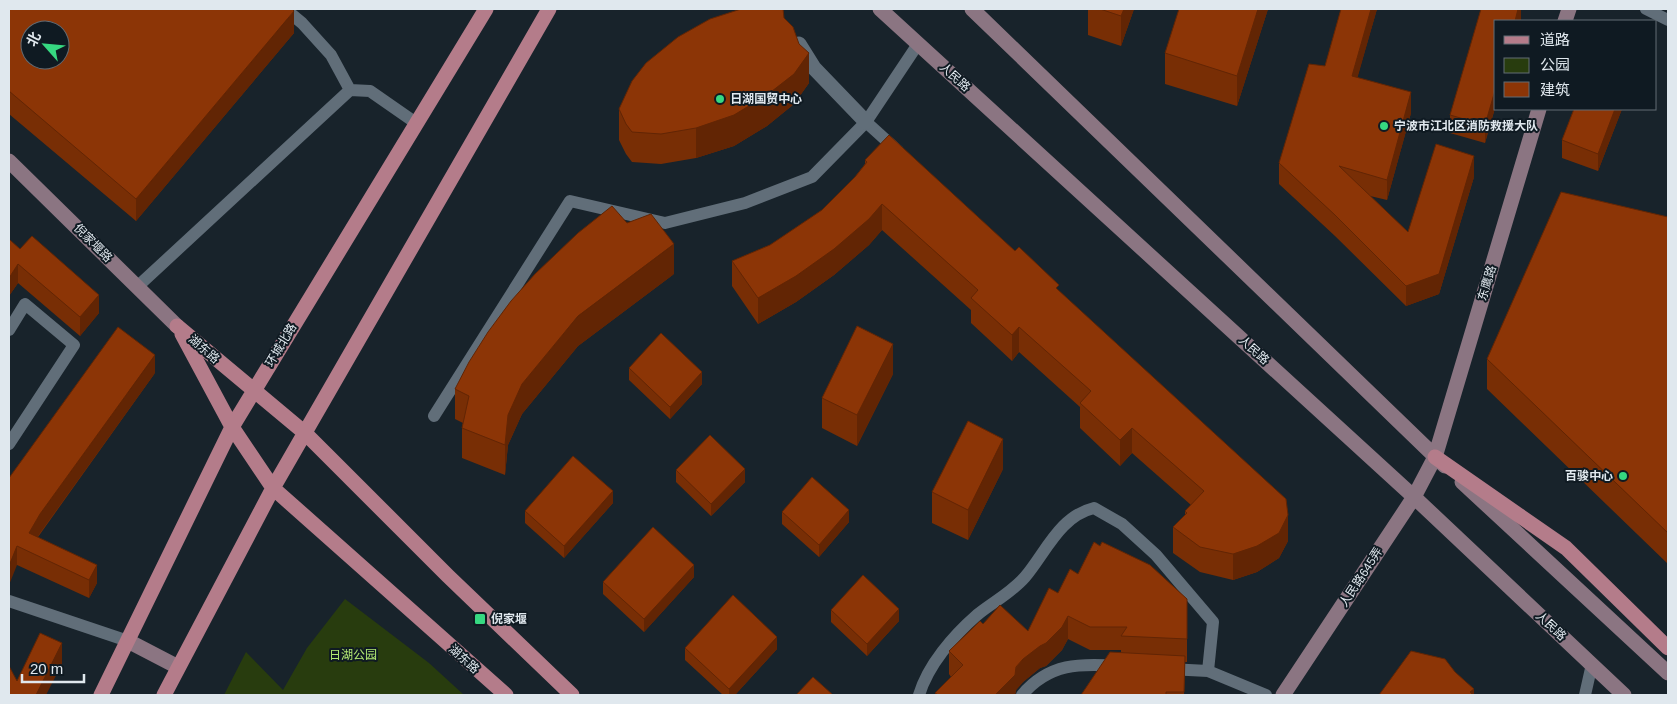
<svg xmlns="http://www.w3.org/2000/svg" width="1677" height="704" font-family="Arial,'Noto Sans SC',sans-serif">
<rect width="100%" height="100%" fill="#18232b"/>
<path fill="#283c0e" d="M345,599L429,663L464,695H224L246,652L283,690L307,648Z"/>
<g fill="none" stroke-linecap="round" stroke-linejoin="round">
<path stroke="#616e79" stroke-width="12" d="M285,9L302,23L331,55L350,90
M1646,9L1668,20
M866,122L898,151
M137,287L350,90L370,91L416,123
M9,330L25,304L74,345L9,444
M434,416L570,201L665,223L745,203L812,177L866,122L918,44
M9,601L128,641
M1169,669L1208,671
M919,695C928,665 953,636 977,615C993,602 1011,593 1025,577C1046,552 1060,516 1094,508L1122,524L1156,555L1213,622L1208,671L1266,695
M1022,695C1049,663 1080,663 1119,666
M1585,695L1592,664"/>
<path stroke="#616e79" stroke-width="15" d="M799,44L814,68L866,122"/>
<path stroke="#8b7582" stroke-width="15" d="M880,9L1414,497L1624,695
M972,9L1445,466
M1565,21L1569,9
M9,161L177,326
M1462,482L1668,673
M128,641L178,667
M1283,695L1414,497L1435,457L1539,109"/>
<path stroke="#b47c8a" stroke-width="15" d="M177,326L305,433L448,576L572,695
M182,334L232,427L273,488L506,695
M1435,457L1566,548L1668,648
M101,695L232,427L486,9
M164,695L273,488L549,9"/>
</g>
<path fill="#782e05" d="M9,9L294,33L136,221L9,114Z
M1088,9H1134L1121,46L1088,35Z
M1268,9L1237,106L1165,84V53Z
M1341,9H1377L1357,78L1411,113L1387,200L1370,196L1408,232L1474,177L1439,294L1406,306L1335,236L1279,184V163L1325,66Z
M1521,9V18L1485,143L1450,133V115Z
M784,18L809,83L794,104L767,126L734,146L696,158L661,164L632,162L626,154L619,140V109Z
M1574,109H1622L1598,171L1562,158V140Z
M865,160L1059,291L1288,541L1279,558L1257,572L1233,580L1200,572L1173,553V527L1185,515V511L1191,505L1132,453L1120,466L1080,428V407L1019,352L1012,361L971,323V310L882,230L869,245L834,275L796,302L758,324L732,286V261L770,245L822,210L855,177L865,164Z
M1668,217V564L1487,389V359Z
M9,242L99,313L80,336L18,283L9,296Z
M674,274L578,346L522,414L508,445L505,475L462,458V428L463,423L455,419V389Z
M629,368L702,384L670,419L629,380Z
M155,373L38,537L97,583L89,598L17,565L9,478Z
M893,374L857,446L822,428V398Z
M1003,469L968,540L932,523V492Z
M676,470L745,482L711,516L676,482Z
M613,503L564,558L525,523V511Z
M782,512L849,522L819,557L782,524Z
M1078,574L1187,599V662H1185L1184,695H1081L1121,653V650H1090L1068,639L1062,650L1046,666L1040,668L1023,682L1016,690L1015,695H935V693L951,677L949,674V651L983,624L1028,631L1058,593Z
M694,577L644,632L603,594V582Z
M831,610L899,621L867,656L831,622Z
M685,648L777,649L735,695H723L685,660Z"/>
<path fill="#622504" d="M1124,9H1134L1121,46V16Z
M1258,9H1268L1237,106V76Z
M1371,9H1377L1352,97V76Z
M1518,9H1521V18L1520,21H1515Z
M294,11V33L136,221V199Z
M809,53V83L794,104L767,126L734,146L696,158V128Z
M1496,87V104L1485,143V125Z
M1411,92V113L1387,200V180Z
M1615,109H1622L1598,171V154Z
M1474,156V177L1439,294L1406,306V286Z
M882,204V230L869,245L834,275L796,302L758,324V298Z
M674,244V274L578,346L522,414L508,445L505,475V445L508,415L522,384L578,316Z
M18,264V283L9,296V278Z
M99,295V313L80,336V317Z
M1019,327V352L1012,361V335Z
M893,344V374L857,446V415Z
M155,355V373L40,533L29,552V533L40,514Z
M702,372V384L670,419V407Z
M1132,428V453L1120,466V440Z
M1003,439V469L968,540V510Z
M745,469V482L711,516V504Z
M613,491V503L564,558V546Z
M849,510V522L819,557V545Z
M1288,515V541L1279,558L1257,572L1233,580V554Z
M17,546V565L9,585V566Z
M97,565V583L89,598V580Z
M694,565V577L644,632V619Z
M899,609V621L867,656V644Z
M1068,616V639L1062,650L1046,666L1040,668L1023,682L1016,690L1015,695H995L1023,659Z
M777,637V649L735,695H729V689Z
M62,643V664L46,695H36Z
M1474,689V695H1470V692Z"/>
<path fill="#8c3506" stroke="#622504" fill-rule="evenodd" d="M9,9H292L294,11L136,199L9,91ZM30,30H60V60H30Z
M741,9H783L784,18L793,27L799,44L809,53L794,74L767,95L734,115L696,128L661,134L632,132L626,124L619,109L632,81L646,63L678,37L710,19Z
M1100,9H1124L1121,16Z
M1179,9H1258L1237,76L1165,53Z
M1341,9H1371L1352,76L1411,92L1387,180L1339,166L1408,232L1436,144L1474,156L1439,274L1406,286L1335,215L1279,163L1309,64L1325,66Z
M1481,9H1518L1515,21H1496V87L1485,125L1450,115Z
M1574,109H1615L1598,154L1562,140Z
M889,135L1015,251L1019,247L1059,285L1056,288L1286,499L1288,515L1279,533L1257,546L1233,554L1200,547L1173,527L1187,513L1185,511L1204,491L1132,428L1120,440L1080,403L1091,391L1019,327L1012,335L971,298L978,290L882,204L869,219L834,249L796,276L758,298L732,261L770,245L822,210L855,177L867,162L865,160Z
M1561,192L1668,217V533L1487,359Z
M612,206L627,223L651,214L674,244L578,316L522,384L508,415L505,445L462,428L469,396L455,389L469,362L488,332L511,301L535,274L578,233Z
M32,236L99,295L80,317L18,264L9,278V242L10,240L20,249Z
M857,326L893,344L857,415L822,398Z
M118,327L155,355L40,514L29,533L97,565L89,580L17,546L9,566V478Z
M661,333L702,372L670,407L629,368Z
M968,421L1003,439L968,510L932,492Z
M710,435L745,469L711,504L676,470Z
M573,456L613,491L564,546L525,511Z
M812,477L849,510L819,545L782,512Z
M653,527L694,565L644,619L603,582Z
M1094,542L1100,546L1102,542L1150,565L1187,599V639L1121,636L1127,627H1090L1068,616L1062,627L1046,643L1040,646L1023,659L1016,667L1015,675L995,695H938L935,693L963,665L949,651L980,621L983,624L1000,605L1028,631L1049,588L1058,593L1070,569L1078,574Z
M863,575L899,609L867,644L831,610Z
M733,595L777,637L729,689L685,648Z
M40,633L62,643L36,695H9V666L17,681Z
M1411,651L1445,659L1455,672L1474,689L1470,692L1473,695H1379Z
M1110,652L1185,656L1184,692H1166V695H1081Z
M813,677L833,695H796Z"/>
<g fill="#36d881" stroke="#0f1a22" stroke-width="2">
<circle cx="720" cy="99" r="5"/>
<circle cx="1384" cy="126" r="5"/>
<circle cx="1623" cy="476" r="5"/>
<rect x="474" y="613" width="12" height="12" rx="2.5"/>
</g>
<g text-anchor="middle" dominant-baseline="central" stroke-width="4" stroke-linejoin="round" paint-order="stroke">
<g font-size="12" fill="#e0e8ee" stroke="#0f1a22">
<text transform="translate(955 77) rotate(42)">人民路</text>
<text transform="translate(93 243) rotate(45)">倪家堰路</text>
<text transform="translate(1487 283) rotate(-73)">东鹰路</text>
<text transform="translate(281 345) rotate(-59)">环城北路</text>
<text transform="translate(204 349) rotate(41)">湖东路</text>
<text transform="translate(1254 350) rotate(42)">人民路</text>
<text transform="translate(1361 577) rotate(-57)">人民路645弄</text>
<text transform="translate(1551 626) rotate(43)">人民路</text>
<text transform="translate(464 659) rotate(42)">湖东路</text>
</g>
<g font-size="12" font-weight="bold" fill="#e0e8ee" stroke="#0f1a22" text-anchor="start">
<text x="730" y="99">日湖国贸中心</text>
<text x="1394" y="126">宁波市江北区消防救援大队</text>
<text x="1613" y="476" text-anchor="end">百骏中心</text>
<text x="491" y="619">倪家堰</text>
</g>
<g font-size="12" fill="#b2e973" stroke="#0f1a22">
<text x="353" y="655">日湖公园</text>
</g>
</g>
<rect width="1677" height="704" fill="none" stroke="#e0e8ee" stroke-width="20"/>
<rect x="1494" y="20" width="162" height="90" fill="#0f1a22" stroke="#636c74"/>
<rect x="1504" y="36" width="25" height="8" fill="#b47c8a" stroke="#636c74"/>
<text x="1540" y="45" font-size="15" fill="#e0e8ee">道路</text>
<rect x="1504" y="58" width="25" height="15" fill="#283c0e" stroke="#636c74"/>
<text x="1540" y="70" font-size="15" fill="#e0e8ee">公园</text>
<rect x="1504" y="82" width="25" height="15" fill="#8c3506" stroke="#636c74"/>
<text x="1540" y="95" font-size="15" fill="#e0e8ee">建筑</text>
<g transform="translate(45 45) rotate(297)"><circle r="24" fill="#0f1a22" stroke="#636c74"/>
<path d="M0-4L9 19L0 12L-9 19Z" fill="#36d881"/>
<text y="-8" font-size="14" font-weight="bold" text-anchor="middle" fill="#e0e8ee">北</text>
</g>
<path d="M22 674v8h62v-8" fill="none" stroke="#e0e8ee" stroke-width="2.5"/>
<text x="30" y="674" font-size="15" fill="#e0e8ee" stroke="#0f1a22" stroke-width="4" paint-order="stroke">20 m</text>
</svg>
